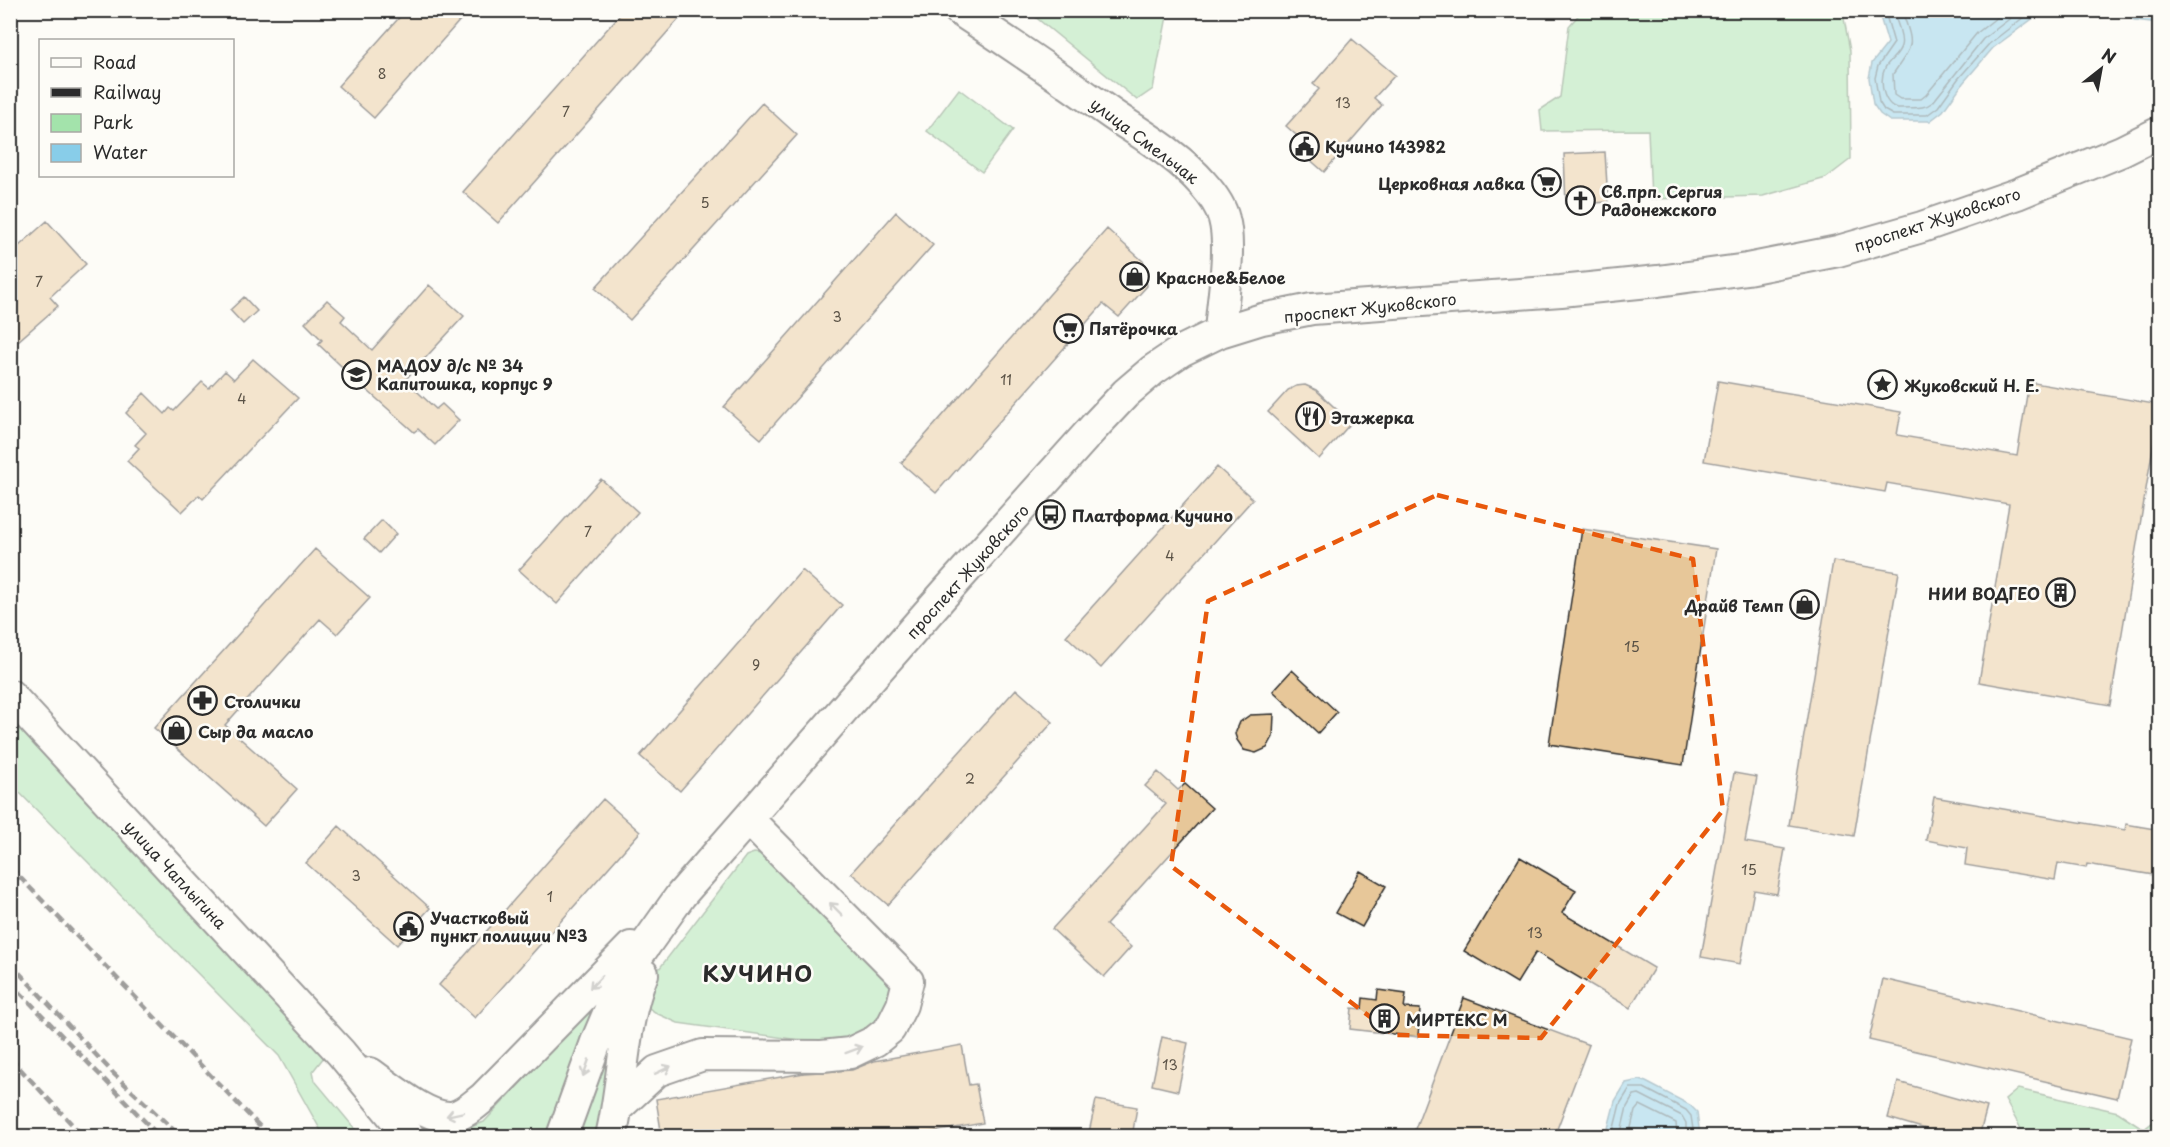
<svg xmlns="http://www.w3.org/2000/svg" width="2170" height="1147" font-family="'Playpen Sans',sans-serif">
<rect width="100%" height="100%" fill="#fdfcf7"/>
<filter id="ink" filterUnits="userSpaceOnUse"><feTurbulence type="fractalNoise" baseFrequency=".0167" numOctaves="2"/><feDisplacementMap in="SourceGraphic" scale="12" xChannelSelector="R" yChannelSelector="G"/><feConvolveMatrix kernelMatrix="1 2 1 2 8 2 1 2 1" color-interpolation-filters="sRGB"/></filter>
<g filter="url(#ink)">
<path fill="#a3e3ab" stroke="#67876b" stroke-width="1.5" d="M1840,10L1843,13L1850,51L1851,159L1826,178L1763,196L1651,199L1648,130L1542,131L1540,110L1560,97L1569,26L1582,11Z
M1028,11H1168L1153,89L1137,100Z
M959,89L1013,130L982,172L927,131Z
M10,713L324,1057L313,1071L315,1081L361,1136H324L279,1056L11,784Z
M754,853L762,854L895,988L883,1025L835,1045L678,1023L658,1014L647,1007L652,978L746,856Z
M613,977L550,1136H418L389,1093L437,1128L461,1131L484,1122L574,1026Z
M615,1025L597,1136H571Z
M2159,1080V1136H2025L2005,1100L2018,1089L2118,1112L2144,1129L2153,1122L2155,1081Z"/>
<path fill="#88cde9" stroke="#638c9d" stroke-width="1.5" d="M1868,11V10L2043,11L1993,48L1963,83L1943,111L1930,121H1890L1880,114L1873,104L1869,78L1872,63L1888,43L1880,17L1869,15Z
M2123,11H2159V23L2134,20Z
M1640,1080L1646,1082L1690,1105L1697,1112L1700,1136H1606L1615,1101L1626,1083Z"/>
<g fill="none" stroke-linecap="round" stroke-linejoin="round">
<path stroke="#506c77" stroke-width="1.5" d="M1877,10L1886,15L1894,43L1878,66L1875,78L1879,102L1884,110L1893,115H1927L1938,107L1958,79L1989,44L2033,10
M1892,10C1896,19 1904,36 1901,46C1899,55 1889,60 1885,68C1878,82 1884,110 1902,108C1914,107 1923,110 1933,102L1983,39L2021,10
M1902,10C1914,47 1915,42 1893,74L1894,95L1900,99H1921L1926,95L1977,33L2006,10
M1612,1136L1620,1104L1630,1088H1644L1686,1110L1691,1116L1694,1136
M1620,1136L1627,1107L1634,1095L1639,1094L1682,1116L1686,1123V1136
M1629,1136L1635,1111L1640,1105L1676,1123L1677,1136"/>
</g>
<path fill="#e7c799" stroke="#2b2b2b" stroke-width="1.5" d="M406,10H469L374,118L338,86Z
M624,10H687L498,223L463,192Z
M1352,39L1395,75L1374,98L1382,105L1324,172L1298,149L1304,142L1286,126L1319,89L1313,84Z
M762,103L797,135L630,320L595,288Z
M1605,152L1608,202L1566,205L1564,154Z
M896,212L933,245L761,439L724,407Z
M47,221L86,264L50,297L58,306L10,348V254Z
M1107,229L1144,262L1147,286L1119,317L1103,304L936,493L901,463Z
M429,285L464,316L405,380L436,409L442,404L459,420L435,445L418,429L414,432L359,383L318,344L322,340L305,323L327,300L345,316L341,321L372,350Z
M244,297L257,311L243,324L230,310Z
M253,359L298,398L203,499L199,495L182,512L127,461L139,448L135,445L146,433L126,413L144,393L165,414L170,408L174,411L202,382L209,388L225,371L234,379Z
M1718,381L1901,412L1897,435L2017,456L2029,382L2160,405L2110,705L1979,682L2009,504L1887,483L1885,492L1704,461Z
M1305,385L1316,390L1351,423L1319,459L1268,412L1288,390L1296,386Z
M1217,467L1253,499L1101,668L1066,636Z
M601,479L638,512L557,604L519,570Z
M382,520L396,534L379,553L364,539Z
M1582,529L1716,549L1683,765L1549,744Z
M315,549L370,598L337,634L320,619L225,725L297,789L264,826L154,728Z
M1833,561L1899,572L1854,836L1789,825Z
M802,570L842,605L680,791L640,756Z
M1292,670L1337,712L1318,733L1273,691Z
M1016,689L1053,722L888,905L851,873Z
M1274,714L1273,737L1267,748L1256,753L1244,750L1237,740L1235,734L1240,722L1250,715Z
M1158,772L1178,790L1185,784L1212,808L1106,925L1131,947L1104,977L1052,929L1166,804L1145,786Z
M1734,773L1757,777L1745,842L1785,849L1777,894L1754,890L1740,964L1701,957Z
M1934,797L2125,830L2126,824L2160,830V876L2087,864L2086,868L2058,863L2055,880L1965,865L1967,848L1926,840Z
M603,799L640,832L475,1018L439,985Z
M339,826L430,908L397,945L306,863Z
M1520,857L1576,890L1562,913L1654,968L1630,1008L1536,952L1517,983L1464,951Z
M1360,871L1386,886L1362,927L1336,913Z
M1883,979L2131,1038L2117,1098L1869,1040Z
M1378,990L1406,994L1404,1008L1420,1009L1418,1037L1350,1029L1352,1008L1362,1009L1363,998L1377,1000Z
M1464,998L1589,1045L1554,1137H1412Z
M1162,1037L1188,1043L1178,1091L1152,1085Z
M962,1045L969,1085L976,1084L983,1123L905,1137H662L656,1099L804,1073L852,1070L874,1061Z
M1898,1082L1987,1107L1979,1137H1953L1888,1118Z
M1096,1100L1137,1107L1132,1137H1088Z"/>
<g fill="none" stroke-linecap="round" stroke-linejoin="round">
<defs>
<path id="secondary" d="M959,10C1011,44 1062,79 1113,115C1144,136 1179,156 1203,184C1212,194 1221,206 1224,219C1232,248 1222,301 1220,332
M10,695L341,1053L409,1136
M370,1073C390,1087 427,1119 452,1117C464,1115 475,1104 484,1097L631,947
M618,1107L657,1071L703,1055L822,1056L850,1053L875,1041L890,1029L902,1005L908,981L748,819
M562,1136L596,1042L615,997L637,957L681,895L946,592L1094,427L1126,393L1153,370L1181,351L1220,332L1262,319L1312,309L1561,291L1658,281L1747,269L1838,251L1922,227L2017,194L2122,151L2160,132
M611,1136C624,1083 622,1024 643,974"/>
</defs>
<use href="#secondary" stroke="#2b2b2b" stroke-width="34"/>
<use href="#secondary" stroke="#fdfcf7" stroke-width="30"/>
<path stroke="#2b2b2b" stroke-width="4.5" stroke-dasharray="9 4.5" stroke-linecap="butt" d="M10,867L269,1136
M10,963L114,1074L180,1136
M10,982L159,1136
M10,1058L83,1136"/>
</g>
<defs><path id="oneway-shaft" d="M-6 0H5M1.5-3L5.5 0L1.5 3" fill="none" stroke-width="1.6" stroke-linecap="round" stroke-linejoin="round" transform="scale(1.5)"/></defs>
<g stroke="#9e9e9b">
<use href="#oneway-shaft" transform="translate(836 909) rotate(-135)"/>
<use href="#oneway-shaft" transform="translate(596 982) rotate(134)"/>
<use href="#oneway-shaft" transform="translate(854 1050) rotate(-20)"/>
<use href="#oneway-shaft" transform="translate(586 1068) rotate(109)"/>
<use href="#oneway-shaft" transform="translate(663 1070) rotate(-25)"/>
<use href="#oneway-shaft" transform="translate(455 1114) rotate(168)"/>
</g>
</g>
<path d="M0 0H2170V1147H0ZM1437,495L1693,559L1723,810L1541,1038L1394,1035L1171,866L1208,601Z" fill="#fdfcf7" fill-opacity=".55" fill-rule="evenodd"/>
<path fill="none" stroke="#e8590c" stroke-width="4.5" stroke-dasharray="12 8" stroke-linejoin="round" d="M1437,495L1693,559L1723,810L1541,1038L1394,1035L1171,866L1208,601Z"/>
<defs>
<symbol id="civic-ring" viewBox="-11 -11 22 22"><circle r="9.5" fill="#fdfcf7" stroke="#2b2b2b" stroke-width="1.5"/><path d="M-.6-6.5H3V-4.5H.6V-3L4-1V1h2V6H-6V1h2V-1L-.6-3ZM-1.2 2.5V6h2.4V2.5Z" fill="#2b2b2b"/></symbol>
<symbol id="supermarket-ring" viewBox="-11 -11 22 22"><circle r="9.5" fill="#fdfcf7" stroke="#2b2b2b" stroke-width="1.5"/><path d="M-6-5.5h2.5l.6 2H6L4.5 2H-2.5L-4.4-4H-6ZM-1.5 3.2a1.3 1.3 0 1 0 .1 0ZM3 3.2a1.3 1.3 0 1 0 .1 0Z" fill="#2b2b2b"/></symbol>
<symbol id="church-ring" viewBox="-11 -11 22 22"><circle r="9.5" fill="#fdfcf7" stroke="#2b2b2b" stroke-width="1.5"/><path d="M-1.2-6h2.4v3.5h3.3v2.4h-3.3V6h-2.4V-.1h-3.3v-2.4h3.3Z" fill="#2b2b2b"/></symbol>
<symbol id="shop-ring" viewBox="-11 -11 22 22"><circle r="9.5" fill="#fdfcf7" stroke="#2b2b2b" stroke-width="1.5"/><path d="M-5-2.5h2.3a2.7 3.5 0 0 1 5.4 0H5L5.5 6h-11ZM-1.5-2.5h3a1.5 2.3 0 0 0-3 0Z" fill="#2b2b2b"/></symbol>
<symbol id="school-ring" viewBox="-11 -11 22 22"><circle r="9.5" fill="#fdfcf7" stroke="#2b2b2b" stroke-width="1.5"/><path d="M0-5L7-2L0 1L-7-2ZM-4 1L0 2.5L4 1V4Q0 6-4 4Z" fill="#2b2b2b"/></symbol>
<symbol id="sight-ring" viewBox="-11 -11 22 22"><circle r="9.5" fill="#fdfcf7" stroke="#2b2b2b" stroke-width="1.5"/><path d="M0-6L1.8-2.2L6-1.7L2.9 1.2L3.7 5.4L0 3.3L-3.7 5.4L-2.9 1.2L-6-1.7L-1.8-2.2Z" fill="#2b2b2b"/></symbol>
<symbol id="restaurant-ring" viewBox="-11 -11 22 22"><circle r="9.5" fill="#fdfcf7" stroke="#2b2b2b" stroke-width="1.5"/><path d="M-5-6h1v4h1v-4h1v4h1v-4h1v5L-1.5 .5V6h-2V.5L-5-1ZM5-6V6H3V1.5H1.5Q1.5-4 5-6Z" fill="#2b2b2b"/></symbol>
<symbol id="bus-ring" viewBox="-11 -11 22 22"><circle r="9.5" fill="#fdfcf7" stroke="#2b2b2b" stroke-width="1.5"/><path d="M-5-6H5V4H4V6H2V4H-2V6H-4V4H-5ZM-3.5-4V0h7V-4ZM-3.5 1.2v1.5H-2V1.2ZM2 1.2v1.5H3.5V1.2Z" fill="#2b2b2b"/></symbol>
<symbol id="building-ring" viewBox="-11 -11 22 22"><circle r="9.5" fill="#fdfcf7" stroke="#2b2b2b" stroke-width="1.5"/><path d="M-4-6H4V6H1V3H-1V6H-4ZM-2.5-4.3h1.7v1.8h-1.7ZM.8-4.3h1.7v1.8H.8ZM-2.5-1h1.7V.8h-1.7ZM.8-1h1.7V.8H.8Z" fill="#2b2b2b"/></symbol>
<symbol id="pharmacy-ring" viewBox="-11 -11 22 22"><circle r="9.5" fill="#fdfcf7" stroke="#2b2b2b" stroke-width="1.5"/><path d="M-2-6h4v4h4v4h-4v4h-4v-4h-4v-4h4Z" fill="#2b2b2b"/></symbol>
</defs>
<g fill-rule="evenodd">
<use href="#civic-ring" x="1288" y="130" width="33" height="33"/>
<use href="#supermarket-ring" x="1530" y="166" width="33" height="33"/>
<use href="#church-ring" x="1564" y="184" width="33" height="33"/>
<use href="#shop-ring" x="1118" y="260" width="33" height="33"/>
<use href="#supermarket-ring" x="1052" y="312" width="33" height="33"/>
<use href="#school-ring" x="340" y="358" width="33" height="33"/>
<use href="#sight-ring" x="1866" y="368" width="33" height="33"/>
<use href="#restaurant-ring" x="1294" y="400" width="33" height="33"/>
<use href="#bus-ring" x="1034" y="498" width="33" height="33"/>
<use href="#building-ring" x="2044" y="576" width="33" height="33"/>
<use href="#shop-ring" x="1788" y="588" width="33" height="33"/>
<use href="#pharmacy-ring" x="186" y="684" width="33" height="33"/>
<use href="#shop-ring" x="160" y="714" width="33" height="33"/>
<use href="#civic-ring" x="392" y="910" width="33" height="33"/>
<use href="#building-ring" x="1368" y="1002" width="33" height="33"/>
</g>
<g text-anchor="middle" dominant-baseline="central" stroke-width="5" stroke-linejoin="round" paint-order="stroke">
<g font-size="14" fill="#5a5246">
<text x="382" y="73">8</text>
<text x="1343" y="102">13</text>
<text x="566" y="111">7</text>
<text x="705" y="202">5</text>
<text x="39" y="281">7</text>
<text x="837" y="316">3</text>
<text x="1006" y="379">11</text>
<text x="242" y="398">4</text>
<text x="588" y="531">7</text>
<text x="1170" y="555">4</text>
<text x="1632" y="646">15</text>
<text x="756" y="664">9</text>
<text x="970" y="778">2</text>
<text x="1749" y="869">15</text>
<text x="356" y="875">3</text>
<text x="550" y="896">1</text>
<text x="1535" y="932">13</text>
<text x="1170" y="1064">13</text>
</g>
<g font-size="16" fill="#2b2b2b" stroke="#fdfcf7">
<text transform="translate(1145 140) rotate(37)">улица Смельчак</text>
<text transform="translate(1937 219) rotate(-18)">проспект Жуковского</text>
<text transform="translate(1370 307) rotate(-6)">проспект Жуковского</text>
<text transform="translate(967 571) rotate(-48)">проспект Жуковского</text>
<text transform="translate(176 874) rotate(47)">улица Чаплыгина</text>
</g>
<g font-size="16" font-weight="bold" fill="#2b2b2b" stroke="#fdfcf7" text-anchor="start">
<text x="1325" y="146">Кучино 143982</text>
<text x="1525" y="183" text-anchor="end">Церковная лавка</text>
<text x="1601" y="191">Св.прп. Сергия<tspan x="1601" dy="18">Радонежского</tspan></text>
<text x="1156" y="277">Красное&amp;Белое</text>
<text x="1089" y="328">Пятёрочка</text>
<text x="377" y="365">МАДОУ д/с № 34<tspan x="377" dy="18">Капитошка, корпус 9</tspan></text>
<text x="1904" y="385">Жуковский Н. Е.</text>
<text x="1331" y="417">Этажерка</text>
<text x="1072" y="515">Платформа Кучино</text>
<text x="2040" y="593" text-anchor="end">НИИ ВОДГЕО</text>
<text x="1784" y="605" text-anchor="end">Драйв Темп</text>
<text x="224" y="701">Столички</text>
<text x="198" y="731">Сыр да масло</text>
<text x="430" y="917">Участковый<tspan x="430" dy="18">пункт полиции №3</tspan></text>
<text x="1406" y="1019">МИРТЕКС М</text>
</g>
<g font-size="22" font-weight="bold" letter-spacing="1.5" fill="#2b2b2b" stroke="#fdfcf7">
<text x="758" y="972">КУЧИНО</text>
</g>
</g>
<rect width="2170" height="1147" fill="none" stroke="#fdfcf7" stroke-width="36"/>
<rect x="18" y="18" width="2134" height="1111" fill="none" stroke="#2b2b2b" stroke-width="2" filter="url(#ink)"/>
<rect x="39" y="39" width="195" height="138" fill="#fdfcf7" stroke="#a9a8a5" stroke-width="1.5"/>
<rect x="51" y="58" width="30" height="9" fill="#fdfcf7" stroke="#a9a8a5" stroke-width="1.5"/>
<text x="93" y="69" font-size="18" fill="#2b2b2b">Road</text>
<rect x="51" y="88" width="30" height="9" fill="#2b2b2b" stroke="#a9a8a5" stroke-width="1.5"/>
<text x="93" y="99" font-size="18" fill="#2b2b2b">Railway</text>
<rect x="51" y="114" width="30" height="18" fill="#a3e3ab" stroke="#a9a8a5" stroke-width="1.5"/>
<text x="93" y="129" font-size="18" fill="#2b2b2b">Park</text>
<rect x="51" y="144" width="30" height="18" fill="#88cde9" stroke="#a9a8a5" stroke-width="1.5"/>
<text x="93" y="159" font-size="18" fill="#2b2b2b">Water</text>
<g transform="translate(2101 69) rotate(31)" stroke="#fdfcf7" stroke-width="4.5" paint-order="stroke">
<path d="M0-4.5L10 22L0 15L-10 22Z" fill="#2b2b2b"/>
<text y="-9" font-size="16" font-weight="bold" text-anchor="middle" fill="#2b2b2b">N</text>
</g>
</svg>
